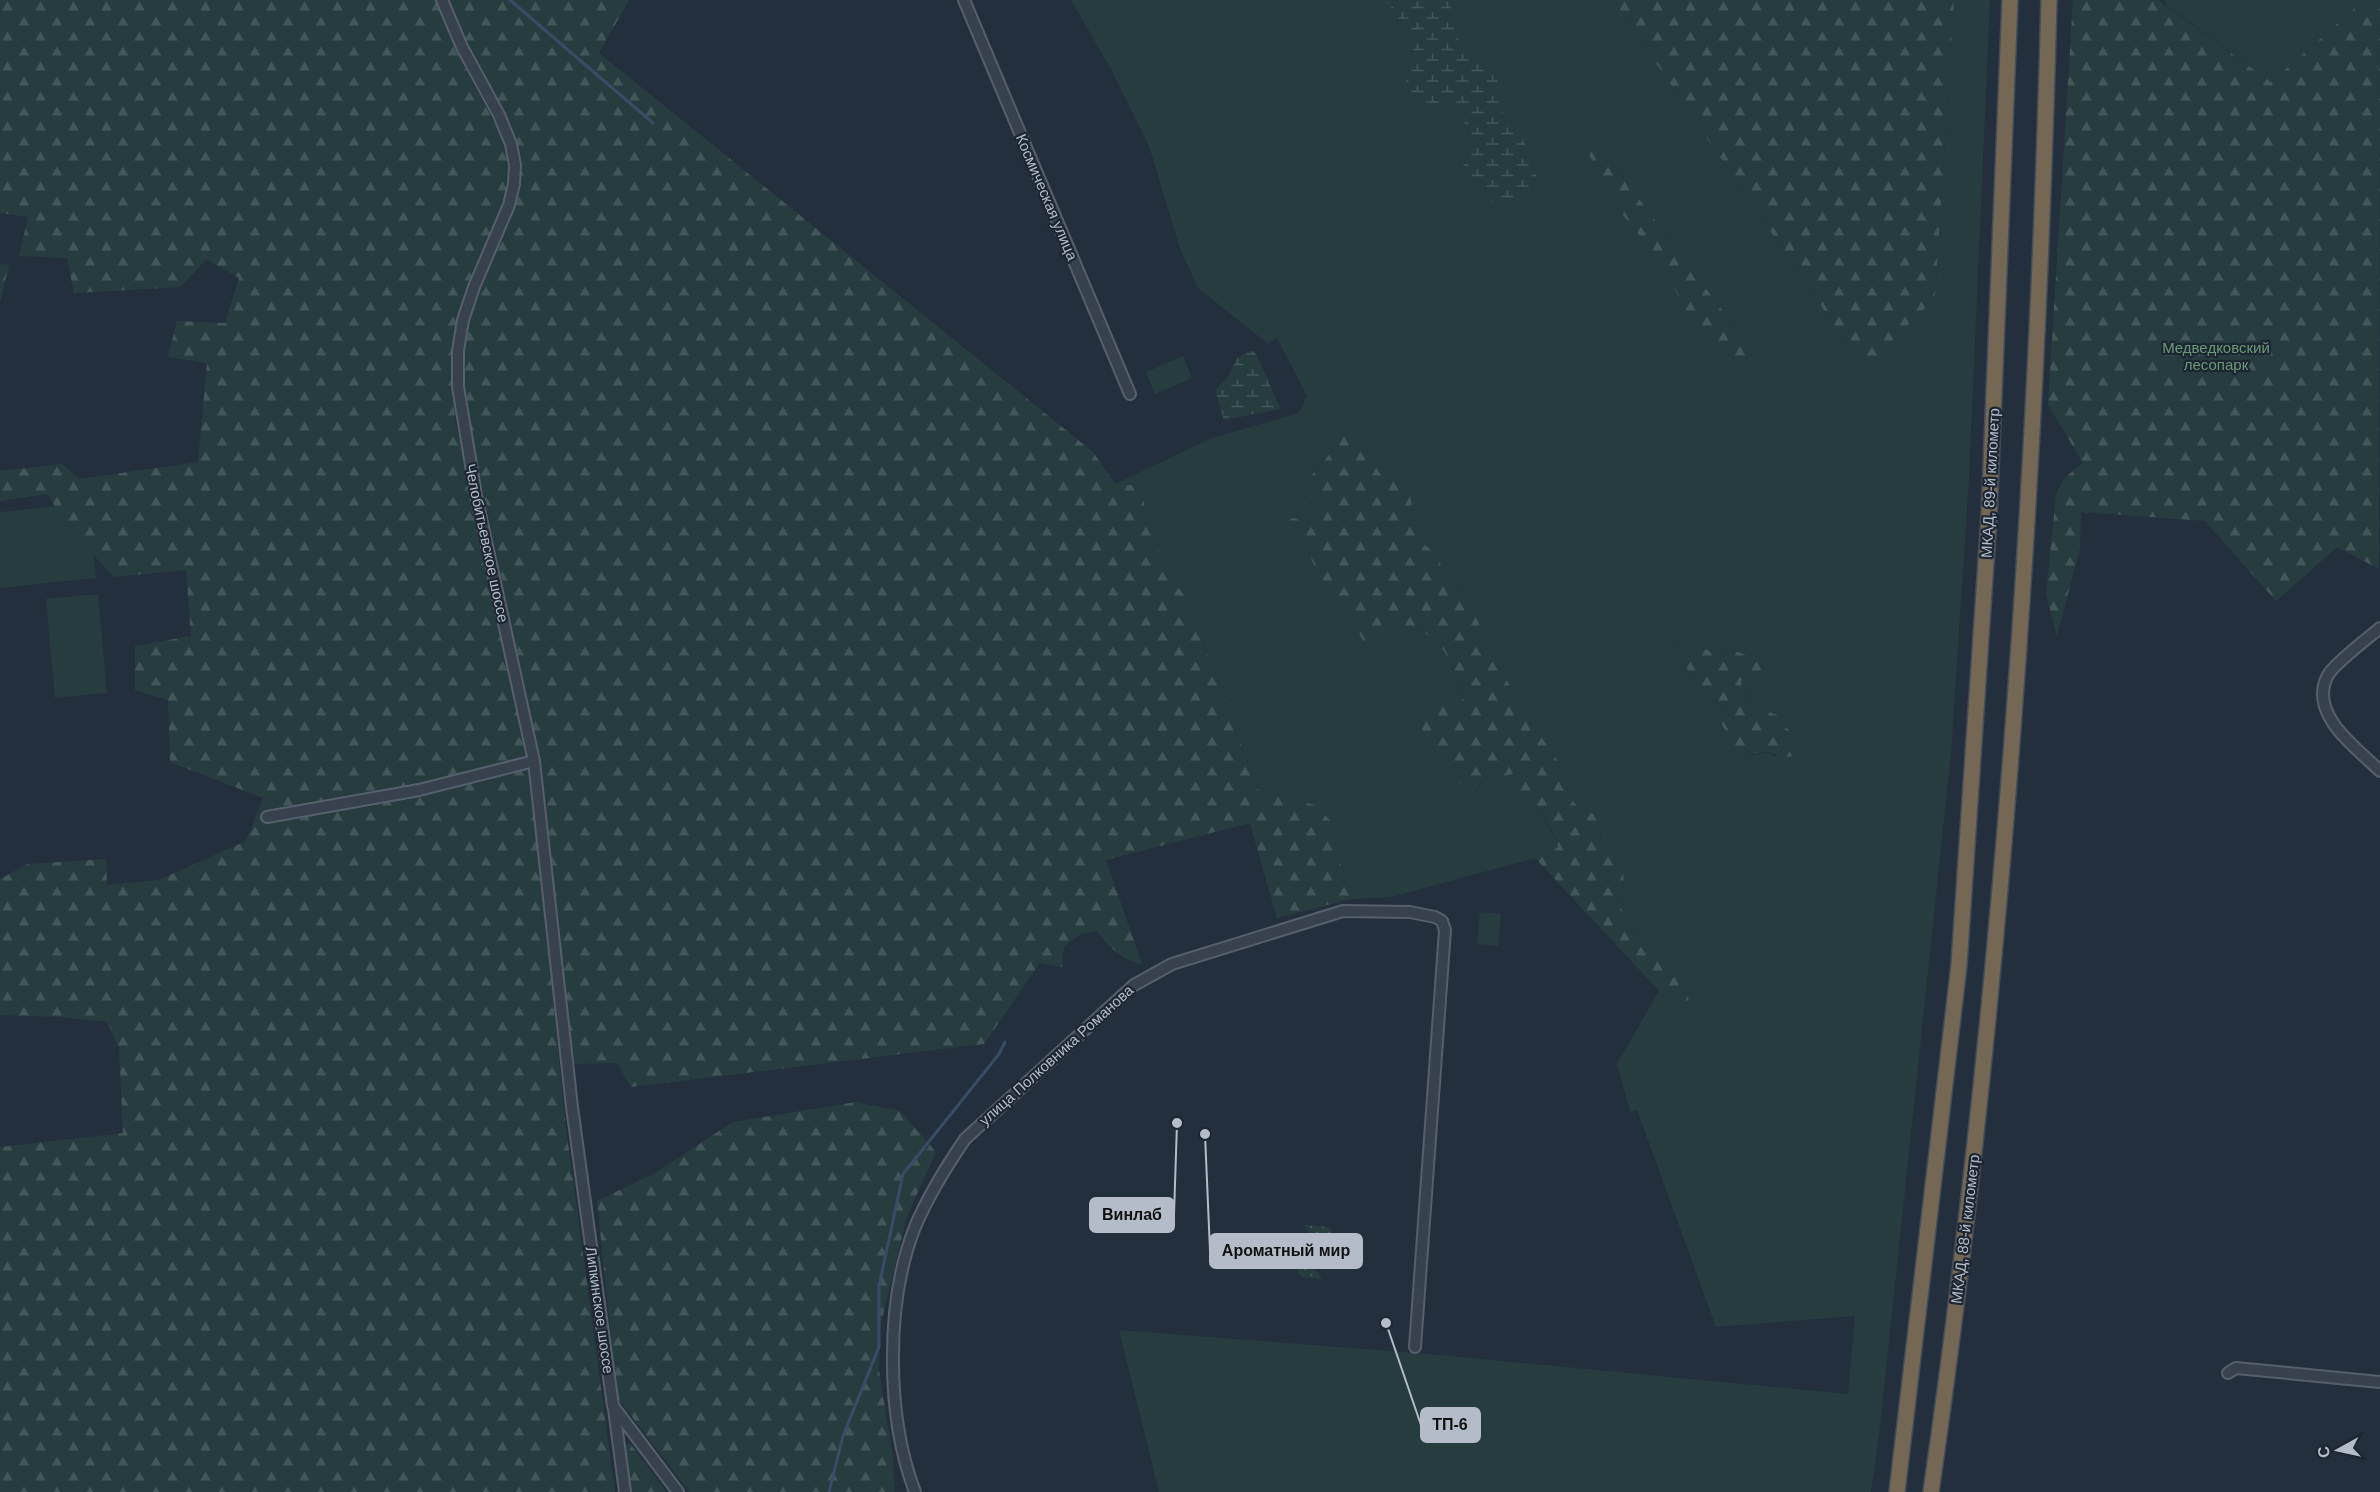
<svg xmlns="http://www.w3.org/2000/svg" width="2380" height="1492" font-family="Helvetica,sans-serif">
<defs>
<pattern id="forest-firs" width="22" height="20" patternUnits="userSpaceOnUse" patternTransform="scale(1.5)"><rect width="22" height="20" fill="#263c3f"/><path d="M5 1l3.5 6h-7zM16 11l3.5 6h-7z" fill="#435659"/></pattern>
<pattern id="wetland-marsh" width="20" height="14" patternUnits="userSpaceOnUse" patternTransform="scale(1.5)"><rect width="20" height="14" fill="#263c3f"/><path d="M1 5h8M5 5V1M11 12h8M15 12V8" fill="none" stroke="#435659"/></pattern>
<pattern id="park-dots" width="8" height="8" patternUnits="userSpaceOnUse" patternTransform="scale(1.5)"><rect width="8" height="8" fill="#263c3f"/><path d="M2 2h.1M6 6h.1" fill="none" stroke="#435659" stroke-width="1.8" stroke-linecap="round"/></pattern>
</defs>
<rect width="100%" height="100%" fill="#242f3e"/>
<path fill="#263c3f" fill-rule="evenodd" d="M1071,0H1613L1864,369L1935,298L1954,0H1990L1969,479L1951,753L1880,1427L1871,1492H1159L1119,1330L1429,1354L1848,1394L1855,1316L1716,1327L1637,1110L1630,1112L1617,1064L1659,991L1679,1012L1685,1022L1675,977L1661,945L1634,931L1618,903C1630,872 1622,866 1600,846L1601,825L1596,815L1578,807L1571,799L1556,758L1520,707L1461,587L1442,578L1433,551L1416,538L1409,486C1382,476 1374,479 1374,447L1333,449L1306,482L1314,500L1324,503C1331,532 1306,529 1285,531L1309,553L1318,575L1345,608L1366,646L1388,626C1441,626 1450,656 1464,699L1445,707L1476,791L1487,774L1496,779L1515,773L1518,782L1513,791L1541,809C1543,824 1555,832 1558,847L1549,853L1534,851L1535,858L1392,897L1350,899L1333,836L1340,831L1315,805L1258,790L1186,596L1167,576L1144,504L1142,486L1115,484L1212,438L1299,413L1307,396L1277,338L1267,343L1198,288L1180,249L1149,146L1112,71ZM1596,141L1755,354L1691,321L1663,266L1616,206L1586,147ZM1681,640L1710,651L1738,652L1760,672L1741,681C1744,702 1763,710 1780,716L1782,726L1792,731L1775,757L1767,752L1751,756L1727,713L1728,708L1703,698L1695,678L1682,663L1679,648L1671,642Z
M2165,0H2364L2271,82L2166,5Z
M1183,356L1192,378L1155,394L1146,372Z
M88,503L96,578L0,588V512Z
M98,594L107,693L55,698L46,599Z
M1480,912L1501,914L1498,946L1477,944Z"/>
<path fill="url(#forest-firs)" d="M0,0H436L459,56L503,139L510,166L505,198L457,322L452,376L455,419L530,768L565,1120L615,1492H0V1147L123,1133L119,1048L107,1022L59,1017L0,1015V879L28,864L106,859L107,885L159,880L246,841L263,798L170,762L168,700L135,690V646L191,636L186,570L114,577L69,529L47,494L0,501V471L62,464L80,479L198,462L207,363L168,357L177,321L225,323L239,278L206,259L181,287L74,293L67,258L19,256L28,217L0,213Z
M450,0H629L599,53L1093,452L1115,484L1142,486L1144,504L1167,576L1186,596L1258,790L1315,805L1341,831L1333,836L1350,899L1277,918L1250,823L1106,860L1142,964C1124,962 1108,946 1097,931L1081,934L1064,946L1062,967L1040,963L984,1044L631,1087L617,1063L572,1064L540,758L469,426L463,361L470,315L512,215L519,182L518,154L460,31Z
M1613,0H1954L1935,298L1864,369Z
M2073,0H2158L2271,82L2364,0H2380L2379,569L2337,547L2276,601L2205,521L2081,512L2080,548L2057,636L2046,594L2056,495L2063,479L2083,463L2048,405Z
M1596,141L1755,354L1745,365L1714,353L1691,321L1663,266L1616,206L1585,147Z
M0,264L9,265L0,303Z
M1351,426L1374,447C1374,479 1382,476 1409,486L1416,538C1431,549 1444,559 1442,578L1461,587L1520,707L1556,758L1571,799L1578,807L1596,815L1601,825L1600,846C1623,867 1630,872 1618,903L1634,931L1661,945L1675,977L1685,982L1689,1002L1685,1024L1679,1012L1535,858L1534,851L1549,853L1558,847C1556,832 1544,824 1541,809C1531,804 1523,807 1514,802L1513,791L1518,782L1515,773L1496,779L1487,774L1475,791L1465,790L1420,727L1417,709L1425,703L1445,707L1464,699C1451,657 1440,625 1388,626L1382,645L1366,646L1345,608L1318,575L1309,553L1285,531L1286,520L1295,518L1313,528C1325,522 1327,516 1324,503L1314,500L1306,493V482L1333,450L1326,441L1329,432Z
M1681,640L1710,651L1738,652L1764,663L1760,672L1741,681C1743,702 1763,710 1780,716L1782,726C1794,731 1797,737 1800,750L1797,755C1777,760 1781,754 1767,752C1758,752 1750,756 1741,755L1719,720L1727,713L1728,708L1703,698L1695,678L1682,663L1679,648L1671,642Z
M856,1102L900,1111L936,1152L907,1216L880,1328L879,1370L893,1458L894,1492H689L617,1397L597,1201L655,1173L733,1122Z
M629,1442L667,1492H629L623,1450Z"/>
<path fill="url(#wetland-marsh)" d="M1386,0H1449L1461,49C1481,62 1498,70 1502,95C1503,101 1501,108 1503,114C1505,119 1512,123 1515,128C1527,145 1550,183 1526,198C1517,204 1505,204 1495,205L1463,164L1483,138L1467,133L1461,109L1454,104L1418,107L1409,102L1406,82L1414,59V40Z
M1250,351L1255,352L1281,409L1224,420L1215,390L1228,377L1237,358Z"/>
<path fill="url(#park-dots)" d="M1304,1225L1329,1227L1349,1258L1324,1256Z
M1289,1259L1309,1260L1322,1279L1302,1277Z"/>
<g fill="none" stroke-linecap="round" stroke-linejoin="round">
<path stroke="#394c67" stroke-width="3" d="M510,0L653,123
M829,1492L843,1436L879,1347V1286L903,1174L999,1054L1005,1042"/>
<defs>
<path id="minor" d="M442,0L462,47L499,115L511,144L515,165L514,184L509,205L474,287L463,320L458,351V387L476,495L534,761L572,1107L613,1406L678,1492
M964,0L1130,394
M2380,628C2368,638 2335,663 2328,675C2307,714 2357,748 2380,771
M267,817L419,790L534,761
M2228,1373L2236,1368L2380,1382
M614,1409L625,1492
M915,1492C886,1416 885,1303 915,1227C928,1196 946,1167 965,1139L1134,985L1172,964L1343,911L1410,912L1435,917L1442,921L1445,930L1415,1347"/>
<path id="highway" d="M1897,1492L1959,965L1989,517L2010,0
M1931,1492C2002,998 2036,499 2049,0"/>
</defs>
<use href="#minor" stroke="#565f6c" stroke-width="14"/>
<use href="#highway" stroke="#434c59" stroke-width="18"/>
<use href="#minor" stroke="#38414e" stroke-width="10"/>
<use href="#highway" stroke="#746855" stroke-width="15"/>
</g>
<g text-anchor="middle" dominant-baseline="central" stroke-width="4.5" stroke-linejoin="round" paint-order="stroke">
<g font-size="15" fill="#b4bcc9" stroke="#1d2633">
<text transform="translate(1047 197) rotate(67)">Космическая улица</text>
<text transform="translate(1990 483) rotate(-87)">МКАД, 89-й километр</text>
<text transform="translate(487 543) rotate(78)">Челобитьевское шоссе</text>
<text transform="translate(1056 1055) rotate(-42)">улица Полковника Романова</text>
<text transform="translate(1965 1229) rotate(-83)">МКАД, 88-й километр</text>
<text transform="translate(600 1310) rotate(82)">Липкинское шоссе</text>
</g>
<g font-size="15" fill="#6b9a76" stroke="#1d2633">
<text x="2216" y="347">Медведковский<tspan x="2216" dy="17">лесопарк</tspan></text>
</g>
</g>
<path fill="none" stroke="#b4bcc9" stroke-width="2" d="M1177 1123L1174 1215M1205 1134L1210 1251M1386 1323L1421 1425"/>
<g fill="#b4bcc9" stroke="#1d2633" stroke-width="2">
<circle cx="1177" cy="1123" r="6"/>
<circle cx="1205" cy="1134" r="6"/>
<circle cx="1386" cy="1323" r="6"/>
</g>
<g fill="#b4bcc9" stroke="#b4bcc9" stroke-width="2">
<rect x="1090" y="1198" width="84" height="34" rx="6"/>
<rect x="1210" y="1234" width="152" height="34" rx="6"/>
<rect x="1421" y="1408" width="59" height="34" rx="6"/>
</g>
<g font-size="16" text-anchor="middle" font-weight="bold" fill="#111">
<text x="1132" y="1220">Винлаб</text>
<text x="1286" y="1256">Ароматный мир</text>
<text x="1450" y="1430">ТП-6</text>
</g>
<g transform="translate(2338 1450) rotate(262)" stroke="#1d2633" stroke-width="4.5" paint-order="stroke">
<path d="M0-4.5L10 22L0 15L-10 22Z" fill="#b4bcc9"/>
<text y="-9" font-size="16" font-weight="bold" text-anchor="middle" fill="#b4bcc9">С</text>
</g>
</svg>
